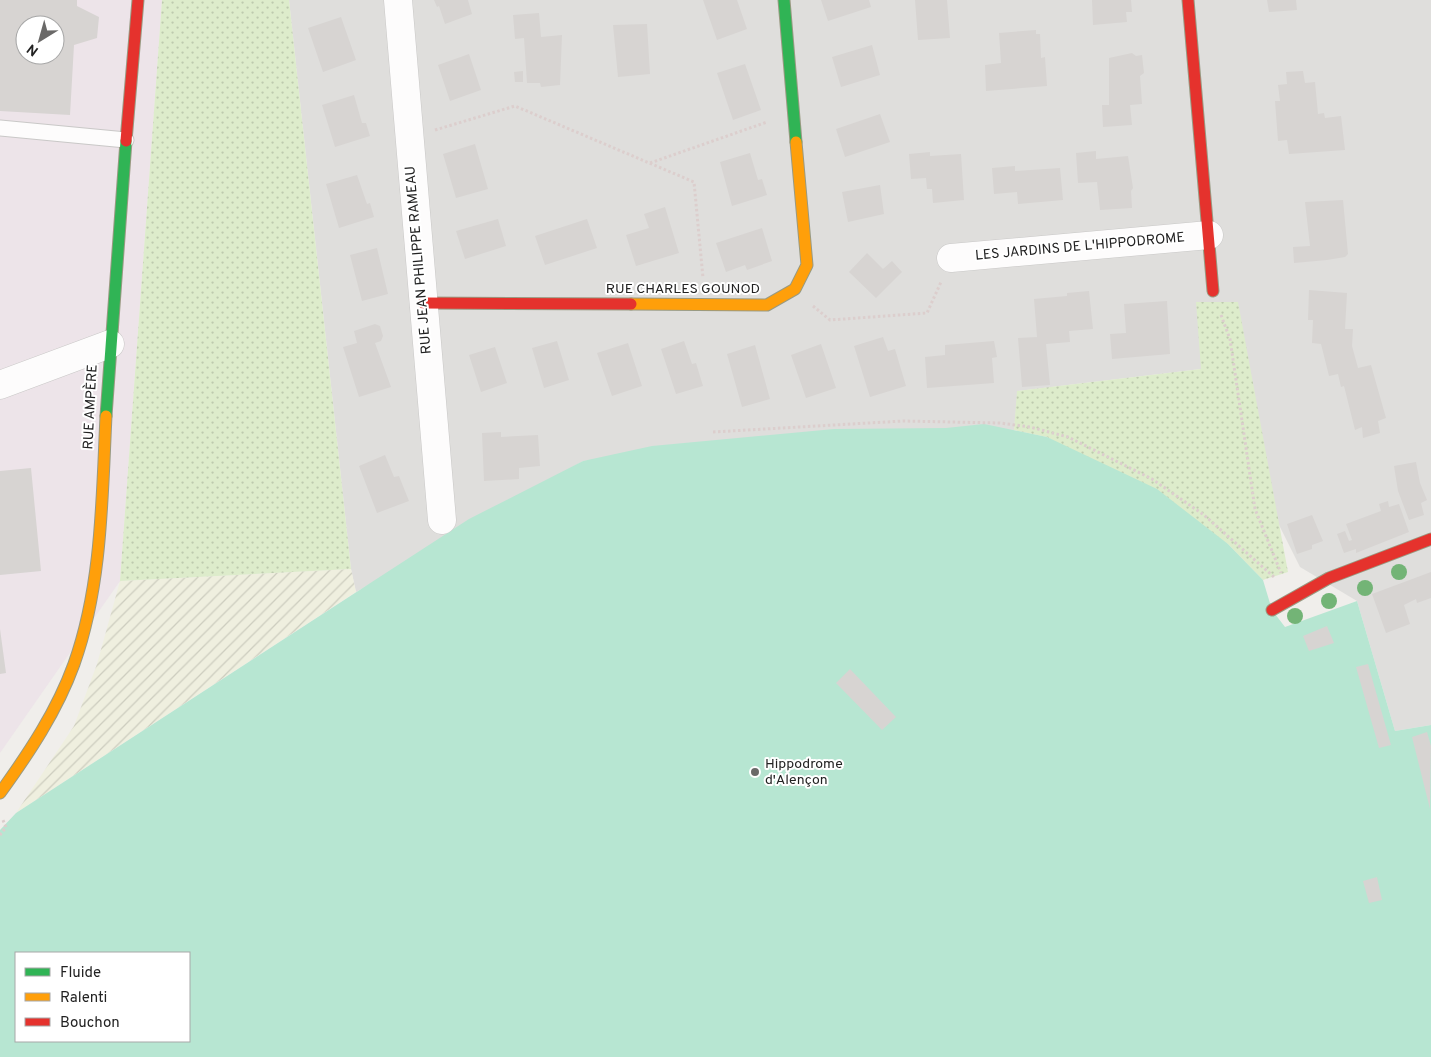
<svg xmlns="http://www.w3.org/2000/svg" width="1431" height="1057" font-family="Overpass,sans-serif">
<defs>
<pattern id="farmland-furrows" width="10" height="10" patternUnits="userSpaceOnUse" patternTransform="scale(1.25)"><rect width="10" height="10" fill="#efefdf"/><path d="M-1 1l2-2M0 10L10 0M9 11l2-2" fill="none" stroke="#cdcdbf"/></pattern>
<pattern id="grass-dots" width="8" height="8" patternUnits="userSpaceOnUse" patternTransform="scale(1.25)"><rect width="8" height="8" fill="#ddeccb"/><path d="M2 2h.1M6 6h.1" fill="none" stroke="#bdcaae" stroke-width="1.8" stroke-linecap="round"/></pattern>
</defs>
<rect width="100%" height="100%" fill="#f0eeeb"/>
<path fill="#dfdedc" d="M289,0H1431V725L1395,731L1357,601L1300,567L1201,369L1018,391L1014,430L946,428L583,461L356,592L351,569Z"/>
<path fill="#ede4e9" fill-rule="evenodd" d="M0,0H162L120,581L0,753ZM25,25H55V55H25Z"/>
<path fill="url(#farmland-furrows)" d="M351,569L356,592L16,813L74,726L97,664L120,581Z"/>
<path fill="url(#grass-dots)" d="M162,0H289L351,569L120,581Z
M1196,302H1238L1288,572L1263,580L1228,544L1047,437L1014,430L1017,391L1201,369Z"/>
<path fill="#b7e6d2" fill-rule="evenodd" d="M984,424L1047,437L1157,489L1228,544L1263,580L1272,610L1285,627L1357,601L1395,731L1431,725V1057H0V830L16,813L469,519L583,461L652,446L834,429L946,428ZM16,953H189V1041H16Z"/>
<path fill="#d7d4d2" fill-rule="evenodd" d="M0,0H77V6L99,17L97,38L74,45L70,115L0,111ZM25,25H55V55H25Z
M434,0H468L472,14L445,24L439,6L437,7Z
M703,0H737L747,29L717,40Z
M821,0H869L871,7L828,21Z
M915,0H947L950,38L918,40Z
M1092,0H1131L1132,12H1126L1127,22L1093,25Z
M1267,0H1296L1297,10L1269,12Z
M539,13L541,37L562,35L560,85L541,87L540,83H527L524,38L515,39L513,15Z
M341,17L356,60L323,72L308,28Z
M647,24L650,74L618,77L613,25Z
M1036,30V34H1040L1041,58L1045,57L1047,86L986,91L985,65L1001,63L999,33Z
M872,45L880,75L841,87L832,57Z
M1132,53L1136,56L1142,55L1144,73L1140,76L1142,104L1130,105L1132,125L1103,127L1102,105H1109V58Z
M469,54L481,90L450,101L438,65Z
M745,64L761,110L733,120L717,73Z
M523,71V82H515L514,72Z
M1303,71L1305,83L1315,82L1318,114L1324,113L1325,118L1341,116L1345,150L1289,154L1287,140L1278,141L1275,101H1280L1278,85L1287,84L1286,72Z
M354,95L362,123H366L370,136L335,147L322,105Z
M880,114L890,142L845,157L836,129Z
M475,144L488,189L456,198L443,154Z
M1096,151V159L1128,156L1133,188L1131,191L1132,208L1100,210L1097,182L1078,183L1076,153Z
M930,152V156L961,154L964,200L933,203L932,189H927L926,178L911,179L909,154Z
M750,153L758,180L762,179L767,195L732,206L720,162Z
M1015,166V171L1060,168L1063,200L1018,204L1017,192L994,194L992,168Z
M357,175L367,204L370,203L374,217L339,228L326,184Z
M880,185L884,214L848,222L842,192Z
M1343,200L1348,254L1345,257L1327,260L1294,263L1293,247L1310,246L1305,202Z
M665,207L679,253L636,266L626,235L649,228L644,214Z
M498,219L506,246L465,259L456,231Z
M587,219L597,248L545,265L535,236Z
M762,228L772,261L747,270L745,265L726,272L716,243Z
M377,248L388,294L362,301L350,255Z
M867,253L883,269L892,261L902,272L876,298L849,272Z
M1309,290L1347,293L1345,329H1353L1352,346L1358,368L1371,365L1386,418L1378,421L1380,433L1363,438L1362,427L1355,430L1344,386L1341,387L1338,374L1329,376L1321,344L1312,343L1313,320H1308Z
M1089,291L1093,329L1069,331L1070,342L1046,344L1050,385L1022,387L1018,338L1037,337L1034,299L1067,296V293Z
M1167,301L1170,354L1112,359L1110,334L1126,333L1124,304Z
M375,324L380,326L383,336L381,341L375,343L391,387L359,397L343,347L357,343L354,331Z
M883,337L888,351L895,349L906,386L870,397L854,346Z
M557,341L569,380L544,388L532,348Z
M684,341L692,364L696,363L703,386L676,394L661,349Z
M994,341L997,357L992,358L994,383L927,388L925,357L945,355V345Z
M628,343L642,386L612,396L597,353Z
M821,344L836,388L806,398L791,355Z
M755,345L770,399L742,407L727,354Z
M495,347L507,383L481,392L469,355Z
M501,432V437L538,435L540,466L519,468V479L484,481L482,433Z
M385,455L394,477L399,476L409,501L377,513L359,466Z
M1416,462L1420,483L1427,500L1421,503L1424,515L1409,520L1398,491L1394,466Z
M31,468L41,571L0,575V471Z
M1388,501L1389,507L1399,504L1409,532L1356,553V549L1344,553L1337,534L1345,531L1349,541L1352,540L1346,524L1381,511L1379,504Z
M1312,515L1323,541L1312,545V549L1297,554L1287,524Z
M1431,572V598L1417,603L1416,599L1404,605L1410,624L1386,633L1372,594Z
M1327,626L1334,643L1309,651L1303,636Z
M0,629L6,673L0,674Z
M1368,664L1391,745L1379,748L1356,667Z
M850,669L896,717L882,730L836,683Z
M1427,732L1431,746L1430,809L1412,737Z
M1377,877L1382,900L1369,903L1363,881Z"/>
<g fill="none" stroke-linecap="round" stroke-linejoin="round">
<defs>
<path id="lane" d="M0,128L126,140"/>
<path id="street" d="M398,0L442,520
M951,258L1209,235
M0,385L110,344"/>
<path id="fast" d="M784,0L796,142
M106,416L126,141"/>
<path id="slow" d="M631,304L767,305L795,289L807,265L796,142
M0,793C29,753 57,711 74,664C102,586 102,498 106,416"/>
<path id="jam" d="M1188,0L1213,291
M126,141L138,0
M423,303L631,304
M1272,610L1329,578L1431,539"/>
</defs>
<use href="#lane" stroke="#c9c8c7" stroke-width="17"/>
<use href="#street" stroke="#c9c8c7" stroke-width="29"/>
<use href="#fast" stroke="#999a82" stroke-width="13"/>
<use href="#slow" stroke="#999a82" stroke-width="13"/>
<use href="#jam" stroke="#999a82" stroke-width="13"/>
<path stroke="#dccecd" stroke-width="3" stroke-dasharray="2.5 2.5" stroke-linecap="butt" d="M435,130L515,106L694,182L703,278
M650,163L767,122
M813,306L830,320L927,313L941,282
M1221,315L1230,339L1255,509L1281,573
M713,432L903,421L1000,423L1030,427L1068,437L1152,479L1204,515L1274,577
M0,835L6,827L2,818"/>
<use href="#lane" stroke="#fdfcfc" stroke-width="15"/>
<use href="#street" stroke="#fdfcfc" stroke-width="28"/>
<use href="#fast" stroke="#30b455" stroke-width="11"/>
<use href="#slow" stroke="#ff9f0a" stroke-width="11"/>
<use href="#jam" stroke="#e5322d" stroke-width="11"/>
</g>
<g fill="#73b476">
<circle cx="1399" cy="572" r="8"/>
<circle cx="1365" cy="588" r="8"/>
<circle cx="1329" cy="601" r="8"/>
<circle cx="1295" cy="616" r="8"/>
</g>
<circle fill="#6a6968" stroke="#fff" stroke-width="2" cx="755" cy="772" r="5"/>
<g text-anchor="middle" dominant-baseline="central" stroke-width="4" stroke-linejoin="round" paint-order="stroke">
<g font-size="14" fill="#222" stroke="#fff">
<text transform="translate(1080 247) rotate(-5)">LES JARDINS DE L'HIPPODROME</text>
<text transform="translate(419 260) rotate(-95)">RUE JEAN PHILIPPE RAMEAU</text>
<text x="683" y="289">RUE CHARLES GOUNOD</text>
<text transform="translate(91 407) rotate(-87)">RUE AMPÈRE</text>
</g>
<g font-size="14" fill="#222" stroke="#fff" text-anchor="start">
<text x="765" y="764">Hippodrome<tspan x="765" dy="16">d'Alençon</tspan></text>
</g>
</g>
<rect x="15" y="952" width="175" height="90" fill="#ffffff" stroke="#a7a7a7"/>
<rect x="25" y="968" width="25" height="8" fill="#30b455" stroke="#a7a7a7"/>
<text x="60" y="977" font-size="15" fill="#222222">Fluide</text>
<rect x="25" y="993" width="25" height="8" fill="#ff9f0a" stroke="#a7a7a7"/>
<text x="60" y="1002" font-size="15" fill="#222222">Ralenti</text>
<rect x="25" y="1018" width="25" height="8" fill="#e5322d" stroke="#a7a7a7"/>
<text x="60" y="1027" font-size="15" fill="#222222">Bouchon</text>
<g transform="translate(40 40) rotate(217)"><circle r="24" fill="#ffffff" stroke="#a7a7a7"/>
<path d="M0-4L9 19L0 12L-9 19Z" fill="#6a6968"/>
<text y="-8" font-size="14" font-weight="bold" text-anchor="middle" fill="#222222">N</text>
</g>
</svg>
